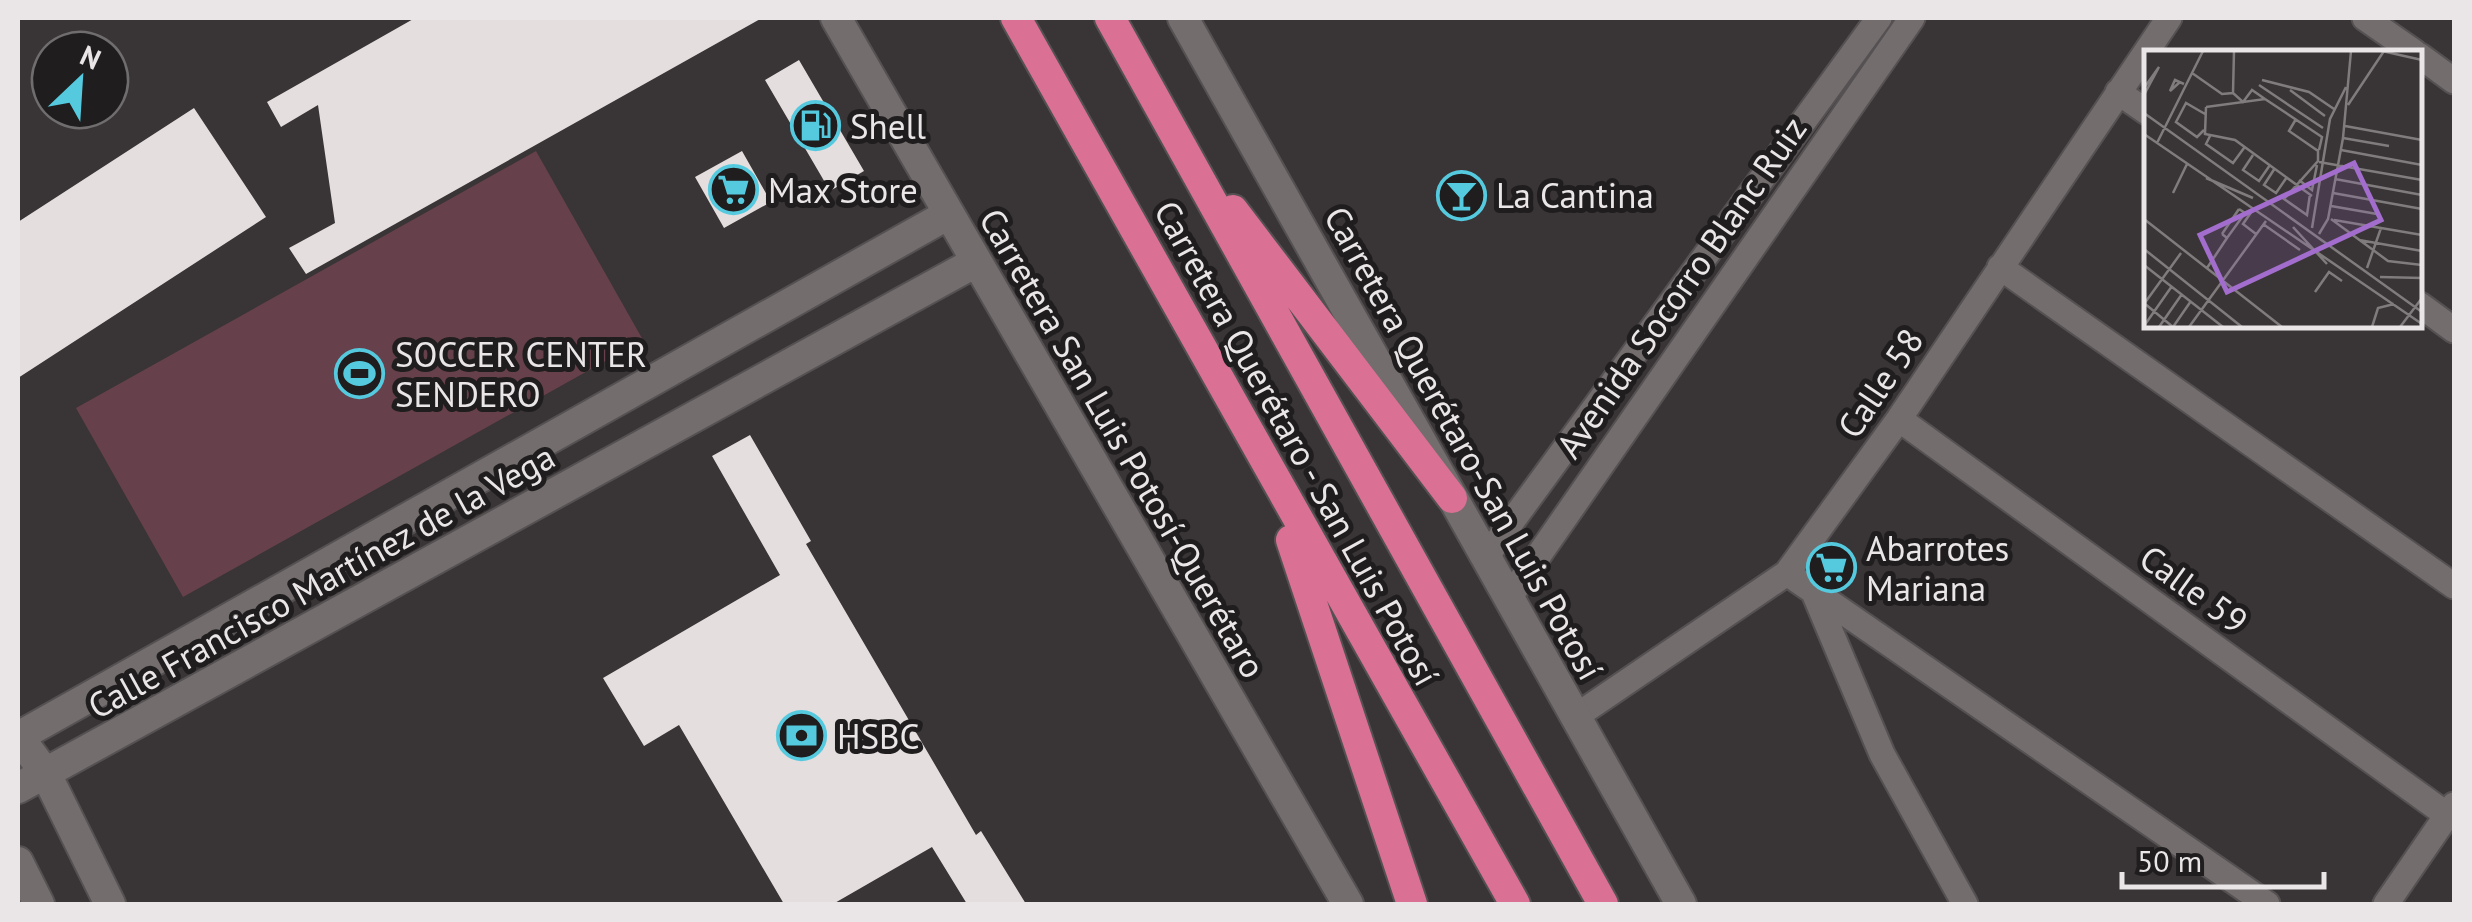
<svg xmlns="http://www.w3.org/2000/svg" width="2472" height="922" font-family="'PT Sans',sans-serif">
<rect width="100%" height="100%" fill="#393435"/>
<path fill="#66414b" d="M536,151L643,340L183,597L76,408Z"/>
<path fill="#e4dedf" d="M415,18H762L306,274L289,248L335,223L318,105L281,127L267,102Z
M799,60L864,171L830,191L765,80Z
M194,108L266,217L18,378V222Z
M742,151L771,202L724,228L695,177Z
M750,435L811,541L806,544L976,835L981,831L1026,904H967L932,847L833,904H784L679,725L644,746L603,678L780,575L712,456Z"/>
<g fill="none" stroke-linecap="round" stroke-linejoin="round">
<defs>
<path id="minor" d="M2365,18L2414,52
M2420,56L2454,81
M2118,92L2147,112
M2000,267L2454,586
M2420,305L2454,330
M1899,419L2447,815
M1486,557L1879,18
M1787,573L2267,904
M1815,595L1882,754L1965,904
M1509,598L1912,18
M1575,717L1787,573L1899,419L2169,18
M2386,904L2454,805"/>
<path id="secondary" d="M836,18L1348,904
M1183,18L1681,904
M18,736L46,774L110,904
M18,737L947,215
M18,788L974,263
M18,862L39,904"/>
<path id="trunk" d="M1016,18L1515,904
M1110,18L1603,904
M1233,210L1452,498
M1291,540L1412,904"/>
</defs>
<use href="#minor" stroke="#555152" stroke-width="29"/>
<use href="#secondary" stroke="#555152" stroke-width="34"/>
<use href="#trunk" stroke="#555152" stroke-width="34"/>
<use href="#minor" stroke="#736d6e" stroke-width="25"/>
<use href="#secondary" stroke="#736d6e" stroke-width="30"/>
<use href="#trunk" stroke="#da7093" stroke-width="30"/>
</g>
<defs>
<symbol id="fuel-ring" viewBox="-11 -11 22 22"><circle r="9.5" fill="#1f1d1d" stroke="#55cade" stroke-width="1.5"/><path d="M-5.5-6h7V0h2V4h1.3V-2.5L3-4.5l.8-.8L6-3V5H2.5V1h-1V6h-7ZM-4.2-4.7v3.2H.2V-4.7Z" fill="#55cade"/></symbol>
<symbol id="supermarket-ring" viewBox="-11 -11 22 22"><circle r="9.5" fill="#1f1d1d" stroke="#55cade" stroke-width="1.5"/><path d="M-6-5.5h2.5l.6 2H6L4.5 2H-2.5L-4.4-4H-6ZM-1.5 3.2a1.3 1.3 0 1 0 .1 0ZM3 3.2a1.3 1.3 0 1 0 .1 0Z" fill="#55cade"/></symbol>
<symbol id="bar-ring" viewBox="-11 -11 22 22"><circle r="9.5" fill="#1f1d1d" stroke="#55cade" stroke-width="1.5"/><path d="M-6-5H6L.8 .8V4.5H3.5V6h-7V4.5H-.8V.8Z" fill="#55cade"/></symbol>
<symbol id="stadium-ring" viewBox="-11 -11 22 22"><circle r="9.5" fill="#1f1d1d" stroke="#55cade" stroke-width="1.5"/><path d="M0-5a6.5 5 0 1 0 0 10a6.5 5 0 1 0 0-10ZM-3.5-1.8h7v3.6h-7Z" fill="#55cade"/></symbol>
<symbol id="bank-ring" viewBox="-11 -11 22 22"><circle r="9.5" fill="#1f1d1d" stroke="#55cade" stroke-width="1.5"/><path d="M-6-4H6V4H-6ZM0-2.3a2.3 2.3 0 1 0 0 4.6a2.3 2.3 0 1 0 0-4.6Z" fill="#55cade"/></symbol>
</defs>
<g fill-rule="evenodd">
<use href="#fuel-ring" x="788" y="98" width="55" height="55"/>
<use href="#supermarket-ring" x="706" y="162" width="55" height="55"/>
<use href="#bar-ring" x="1434" y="168" width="55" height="55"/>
<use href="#stadium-ring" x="332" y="346" width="55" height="55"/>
<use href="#supermarket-ring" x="1804" y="540" width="55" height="55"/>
<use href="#bank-ring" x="774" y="708" width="55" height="55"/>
</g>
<g text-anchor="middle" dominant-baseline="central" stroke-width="10" stroke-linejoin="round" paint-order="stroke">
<g font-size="35" fill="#eae6e7" stroke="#1f1d1d" text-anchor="start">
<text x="850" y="126">Shell</text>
<text x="768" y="190">Max Store</text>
<text x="1496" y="195">La Cantina</text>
<text x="395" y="354">SOCCER CENTER<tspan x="395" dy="40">SENDERO</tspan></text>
<text x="1866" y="548">Abarrotes<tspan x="1866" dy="40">Mariana</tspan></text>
<text x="837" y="736">HSBC</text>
</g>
<g font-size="35" fill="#eae6e7" stroke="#1f1d1d">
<text transform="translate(1681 287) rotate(-55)">Avenida Socorro Blanc Ruiz</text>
<text transform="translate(1880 383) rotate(-56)">Calle 58</text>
<text transform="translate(1123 443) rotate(60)">Carretera San Luis Potosí-Querétaro</text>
<text transform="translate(1297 443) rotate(61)">Carretera Querétaro - San Luis Potosí</text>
<text transform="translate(1464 443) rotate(61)">Carretera Querétaro-San Luis Potosí</text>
<text transform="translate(321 581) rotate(-29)">Calle Francisco Martínez de la Vega</text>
<text transform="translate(2194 589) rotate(36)">Calle 59</text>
</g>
</g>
<g transform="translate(2144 50)">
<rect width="278" height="278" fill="#393435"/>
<path fill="none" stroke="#807b7c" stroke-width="2.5" d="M238,1L278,10M48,23L78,44L89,43L90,1M118,30L165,42L190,59M36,32L26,41L31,30L40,34M115,35L179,78M0,38L15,17L0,45M146,40L181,66M89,43L99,52L108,40L121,49M204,55L240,1M62,57L61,84L91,90L168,146M62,57L121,49L178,87L175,100M0,63L278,262M152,69L145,81L174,101V111L140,149L163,165L166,144M201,76L278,90M60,80L53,87L32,72L42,53L61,64M0,84L278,274M66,86L62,94L89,113L100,98M199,88L245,96M13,93L59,1M197,100L278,115M109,105L99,120L115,131L126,115M175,112L278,130M131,118L120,135L132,143L143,127M62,128L109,148M191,129L278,145M155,130L168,140L173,115M29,143L43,114M189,143L278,159M187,156L233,164M108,161L99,174L112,184M0,169L138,277M187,169L244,211L278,215M190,170L278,185M119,174L156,200M149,177L183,214M168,178L186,69L202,37M78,184L83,188L101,163L95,159M78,184L95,159M175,184L184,169L199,88L207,1M215,190L278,201M0,199L98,277M0,215L79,277M63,218L83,188M223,218L237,178M236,227L278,228M171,242L185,222L198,231M0,253L29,277M0,254L37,203M0,276L28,236M15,277L38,244M29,277L47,251M45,277L122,171M228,277L234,258L250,254M256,277L278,248"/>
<path fill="#a26dcd" fill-opacity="0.15" stroke="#a26dcd" stroke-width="5" d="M210,113L237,170L83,242L56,185Z"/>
<rect width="278" height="278" fill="none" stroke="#eae6e7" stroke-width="5"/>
</g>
<rect width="2472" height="922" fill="none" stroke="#eae6e7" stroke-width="40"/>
<g transform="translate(80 80) rotate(25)"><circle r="48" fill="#1f1d1d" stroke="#706d6e" stroke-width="2.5"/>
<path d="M0-8L18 38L0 25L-18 38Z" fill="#55cade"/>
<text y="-15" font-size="28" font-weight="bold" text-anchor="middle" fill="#eae6e7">N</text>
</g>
<path d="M2122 872v15h202v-15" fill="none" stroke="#eae6e7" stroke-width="5"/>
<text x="2137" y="872" font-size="30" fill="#eae6e7" stroke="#1f1d1d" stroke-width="8" paint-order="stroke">50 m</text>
</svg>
